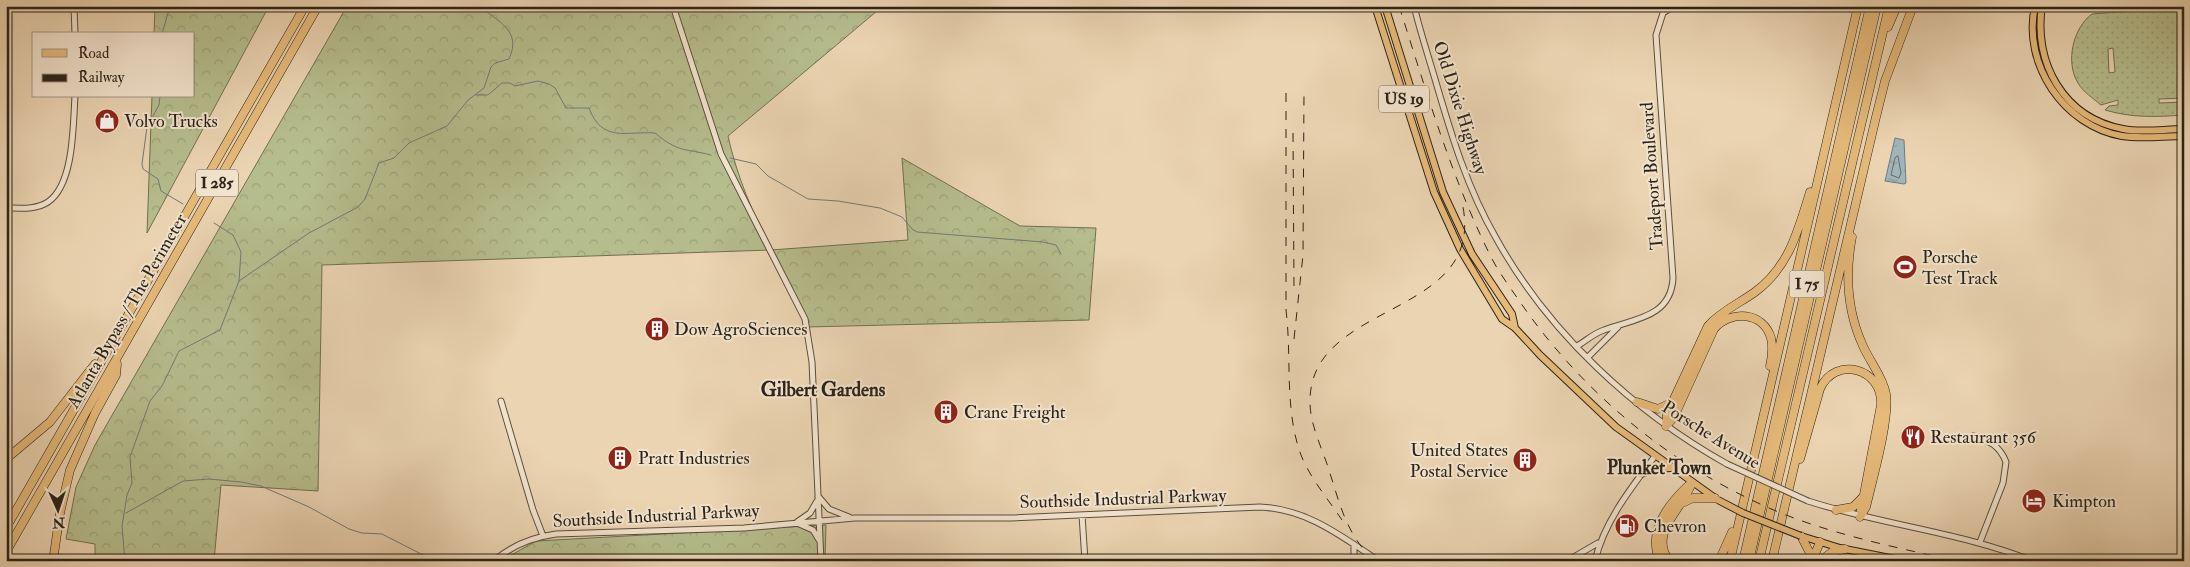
<svg xmlns="http://www.w3.org/2000/svg" width="2190" height="567" font-family="'IM FELL Double Pica',serif">
<defs>
<pattern id="grass-dots" width="8" height="8" patternUnits="userSpaceOnUse" patternTransform="scale(1.25)"><rect width="8" height="8" fill="#b6bd8d"/><path d="M2 2h.1M6 6h.1" fill="none" stroke="#9da279" stroke-width="1.8" stroke-linecap="round"/></pattern>
<pattern id="forest-crowns" width="20" height="18" patternUnits="userSpaceOnUse" patternTransform="scale(1.25)"><rect width="20" height="18" fill="#b6bd8d"/><path d="M2 6a3 3 0 1 1 6 0M12 15a3 3 0 1 1 6 0" fill="none" stroke="#9da279"/></pattern>
<pattern id="water-ripples" width="26" height="14" patternUnits="userSpaceOnUse" patternTransform="scale(1.25)"><rect width="26" height="14" fill="#9fb5b9"/><path d="M2 4q2-2 4 0t4 0M15 11q2-2 4 0t4 0" fill="none" stroke="#899b9e"/></pattern>
</defs>
<rect width="100%" height="100%" fill="#ebd4b2"/>
<filter id="stains"><feTurbulence type="fractalNoise" baseFrequency=".004" numOctaves="4"/><feColorMatrix values="0 0 0 0 .2 0 0 0 0 .09 0 0 0 0 .02 0 0 0 .5 -.17"/></filter>
<radialGradient id="worn" r=".72"><stop offset=".6" stop-color="#630" stop-opacity="0"/><stop offset="1" stop-color="#630" stop-opacity=".3"/></radialGradient>
<path fill="url(#grass-dots)" stroke="#707052" fill-rule="evenodd" d="M2184,7V98L2159,99V103L2184,102V115C2156,117 2132,118 2105,110L2109,106L2118,105V100L2101,105C2093,98 2083,92 2078,83C2065,62 2073,28 2092,14ZM2113,48L2115,72L2109,73L2108,49Z"/>
<path fill="url(#forest-crowns)" stroke="#707052" d="M269,6L147,233L152,96H194V34H154L155,7Z
M347,6H883L728,136C737,177 753,213 771,250L908,240L902,158L1020,226L1096,228L1089,320L807,327L771,250L322,265L318,491L221,485L214,561H95V544L66,539L76,487L95,445Z
M826,525L825,561H501L536,541Z"/>
<path fill="url(#water-ripples)" stroke="#717b79" d="M1895,138L1904,140L1906,183L1904,184L1885,181Z"/>
<g fill="none" stroke-linecap="round" stroke-linejoin="round">
<path stroke="#656c68" stroke-width="1" d="M1898,156L1901,173L1899,178L1891,175L1895,158Z"/>
<path stroke="#717b79" stroke-width="1" d="M162,34L170,6
M476,95H488L502,83H510L515,86L538,81L549,84L555,88L566,108H589C602,143 626,131 655,133C679,153 684,148 711,155
M160,96L159,105L147,127L142,164L143,169L158,179L161,191L183,204
M730,158L756,164L768,176L808,199L838,201L880,208L902,217L912,229L917,232L1043,242L1056,245L1061,254
M239,281L309,233L358,207L365,199L379,163L394,158L409,143L447,126L468,100L484,88L491,67L495,63L509,59C522,31 499,22 479,6
M126,513L183,481L209,479L241,482L261,486L309,507L349,529L362,533L382,534L423,555L468,561
M125,561L122,526L127,495L132,483L130,457L150,401L162,386L179,351L220,330L239,281L241,252L233,235L214,223"/>
<defs>
<path id="minor" d="M74,6L75,34
M673,6L721,154L805,319L812,362L821,561
M1414,6C1420,31 1428,55 1435,79C1451,134 1467,188 1496,238C1548,332 1634,412 1727,464
M6,208C20,208 36,210 48,202C74,184 73,126 75,96
M1577,346C1586,341 1594,333 1604,330C1633,319 1671,318 1673,278L1656,35L1663,13L1674,6
M1588,357L1618,327
M501,401L533,510L543,536
M1973,436C1989,440 2000,446 2006,462L2003,483L1980,542
M818,496L829,509L849,517
M1808,501C1882,525 1961,532 2033,561
M1082,515L1085,561
M797,522L810,513L817,501
M797,523L813,530L819,540
M1354,545V561
M494,561C511,546 534,537 556,534L744,528L855,518H1011L1260,507C1307,509 1341,536 1379,561
M1567,561L1598,543
M1595,561C1604,522 1631,488 1655,456"/>
<path id="major" d="M1375,6L1434,192L1460,249L1502,319L1515,328L1540,355L1616,427L1715,498
M1385,6L1443,192L1472,254L1512,314L1515,328
M2035,6C2022,64 2064,126 2122,136C2142,139 2163,136 2184,136
M2042,6C2033,63 2064,118 2123,129C2143,133 2164,129 2184,129
M1641,474L1655,469L1671,468
M1801,536L1840,548L1905,561"/>
<path id="highway" d="M1888,27L1897,6
M1852,237C1845,274 1847,311 1863,346C1870,362 1883,377 1886,394C1890,419 1872,481 1866,507L1860,517
M1637,402L1658,409L1671,403
M1666,426L1667,414L1708,326C1721,311 1740,303 1755,292C1789,267 1798,231 1810,192
M1666,426L1674,417L1714,329C1730,310 1763,311 1771,338C1773,347 1772,357 1770,366
M6,459L50,422L95,364
M1800,459L1820,389C1835,355 1883,368 1881,405L1861,510
M1682,503L1693,498H1715
M1836,510L1853,507L1862,498
M6,528L305,6
M1801,536L1813,559
M6,552L318,6
M1813,559L1820,542
M53,561L60,513L70,470L95,413L116,375L117,364
M1660,561C1646,531 1670,502 1691,483
M1669,561C1649,532 1681,511 1691,485
M1719,561L1732,532
M1730,561L1858,6
M1743,561L1870,6
M1749,561L1877,6
M1759,561L1889,6
M1772,561L1876,117L1885,81L1913,6
M1820,561L1832,552L1845,549"/>
</defs>
<use href="#minor" stroke="#5b4f3e" stroke-width="7"/>
<use href="#major" stroke="#2b2318" stroke-width="8"/>
<use href="#highway" stroke="#2b2318" stroke-width="9"/>
<use href="#minor" stroke="#f2e3cd" stroke-width="5"/>
<use href="#major" stroke="#e6ba79" stroke-width="6"/>
<use href="#highway" stroke="#e6ba79" stroke-width="8"/>
<path stroke="#2b2318" stroke-width="1" stroke-dasharray="9 9" stroke-linecap="butt" d="M1399,6C1426,90 1451,177 1491,257C1498,271 1509,286 1518,299C1582,393 1672,467 1776,511C1834,535 1895,547 1956,561
M1286,93V310C1292,358 1284,409 1301,455C1310,478 1328,499 1342,520
M1293,133L1294,288
M1294,339L1303,255L1304,92
M1374,561C1344,531 1340,503 1327,464C1320,444 1310,423 1310,402C1309,300 1484,319 1463,207"/>
<defs>
<path id="minor-bridge" d="M1727,464L1808,501"/>
<path id="major-bridge" d="M1718,500L1743,513L1801,536"/>
</defs>
<use href="#minor-bridge" stroke="#5b4f3e" stroke-width="7" stroke-linecap="butt"/>
<use href="#major-bridge" stroke="#2b2318" stroke-width="8" stroke-linecap="butt"/>
<use href="#minor-bridge" stroke="#f2e3cd" stroke-width="5"/>
<use href="#major-bridge" stroke="#e6ba79" stroke-width="6"/>
</g>
<defs>
<symbol id="shop-disc" viewBox="-11 -11 22 22"><circle r="9.5" fill="#8f2418" stroke="#f2e3cd"/><path d="M-5-2.5h2.3a2.7 3.5 0 0 1 5.4 0H5L5.5 6h-11ZM-1.5-2.5h3a1.5 2.3 0 0 0-3 0Z" fill="#fff"/></symbol>
<symbol id="stadium-disc" viewBox="-11 -11 22 22"><circle r="9.5" fill="#8f2418" stroke="#f2e3cd"/><path d="M0-5a6.5 5 0 1 0 0 10a6.5 5 0 1 0 0-10ZM-3.5-1.8h7v3.6h-7Z" fill="#fff"/></symbol>
<symbol id="building-disc" viewBox="-11 -11 22 22"><circle r="9.5" fill="#8f2418" stroke="#f2e3cd"/><path d="M-4-6H4V6H1V3H-1V6H-4ZM-2.5-4.3h1.7v1.8h-1.7ZM.8-4.3h1.7v1.8H.8ZM-2.5-1h1.7V.8h-1.7ZM.8-1h1.7V.8H.8Z" fill="#fff"/></symbol>
<symbol id="restaurant-disc" viewBox="-11 -11 22 22"><circle r="9.5" fill="#8f2418" stroke="#f2e3cd"/><path d="M-5-6h1v4h1v-4h1v4h1v-4h1v5L-1.5 .5V6h-2V.5L-5-1ZM5-6V6H3V1.5H1.5Q1.5-4 5-6Z" fill="#fff"/></symbol>
<symbol id="hotel-disc" viewBox="-11 -11 22 22"><circle r="9.5" fill="#8f2418" stroke="#f2e3cd"/><path d="M-6-4.5h1.5V1H6V5H4.5V3h-9V5H-6ZM-4 0a1.8 1.8 0 1 1 3.6 0ZM.5 0V-2.5h3Q6-2.5 6 0Z" fill="#fff"/></symbol>
<symbol id="fuel-disc" viewBox="-11 -11 22 22"><circle r="9.5" fill="#8f2418" stroke="#f2e3cd"/><path d="M-5.5-6h7V0h2V4h1.3V-2.5L3-4.5l.8-.8L6-3V5H2.5V1h-1V6h-7ZM-4.2-4.7v3.2H.2V-4.7Z" fill="#fff"/></symbol>
</defs>
<g fill-rule="evenodd">
<use href="#shop-disc" x="93" y="107" width="28" height="28"/>
<use href="#stadium-disc" x="1891" y="253" width="28" height="28"/>
<use href="#building-disc" x="643" y="315" width="28" height="28"/>
<use href="#building-disc" x="932" y="398" width="28" height="28"/>
<use href="#restaurant-disc" x="1899" y="423" width="28" height="28"/>
<use href="#building-disc" x="606" y="444" width="28" height="28"/>
<use href="#building-disc" x="1511" y="446" width="28" height="28"/>
<use href="#hotel-disc" x="2020" y="487" width="28" height="28"/>
<use href="#fuel-disc" x="1613" y="512" width="28" height="28"/>
</g>
<g text-anchor="middle" dominant-baseline="central" stroke-width="4" stroke-linejoin="round" paint-order="stroke">
<g fill="#f2e3cd" stroke="#675d4e" stroke-width="1">
<rect x="1379" y="85.5" width="50" height="27" rx="4"/>
<rect x="196" y="169.5" width="42" height="27" rx="4"/>
<rect x="1789.5" y="270.5" width="35" height="27" rx="4"/>
</g>
<g font-size="16" font-weight="bold" fill="#2b2318">
<text x="1404" y="99">US 19</text>
<text x="217" y="183">I 285</text>
<text x="1807" y="284">I 75</text>
</g>
<g font-size="18" fill="#2b2318" stroke="#f2e3cd">
<text transform="translate(1460 108) rotate(72)">Old Dixie Highway</text>
<text transform="translate(1652 176) rotate(-94)">Tradeport Boulevard</text>
<text transform="translate(127 311) rotate(-60)">Atlanta Bypass / The Perimeter</text>
<text transform="translate(1711 435) rotate(32)">Porsche Avenue</text>
<text transform="translate(1123 499) rotate(-2)">Southside Industrial Parkway</text>
<text transform="translate(656 516) rotate(-3)">Southside Industrial Parkway</text>
</g>
<g font-size="18" fill="#2b2318" stroke="#f2e3cd" text-anchor="start">
<text x="124" y="121">Volvo Trucks</text>
<text x="1922" y="257">Porsche<tspan x="1922" dy="21">Test Track</tspan></text>
<text x="674" y="329">Dow AgroSciences</text>
<text x="964" y="412">Crane Freight</text>
<text x="1930" y="437">Restaurant 356</text>
<text x="1508" y="450" text-anchor="end">United States<tspan x="1508" dy="21">Postal Service</tspan></text>
<text x="638" y="458">Pratt Industries</text>
<text x="2052" y="501">Kimpton</text>
<text x="1644" y="526">Chevron</text>
</g>
<g font-size="19" font-weight="bold" fill="#2b2318" stroke="#f2e3cd">
<text x="823" y="390">Gilbert Gardens</text>
<text x="1659" y="468">Plunket Town</text>
</g>
</g>
<rect width="2190" height="567" fill="none" stroke="#ebd4b2" stroke-width="25"/>
<rect x="8" y="8" width="2175" height="552" fill="none" stroke="#2b2318" stroke-width="2.5"/>
<rect x="12" y="12" width="2165" height="542" fill="none" stroke="#2b2318"/>
<rect x="32" y="32" width="162" height="65" fill="#f2e3cd" stroke="#a29685"/>
<rect x="42" y="49" width="25" height="8" fill="#e6ba79" stroke="#a29685"/>
<text x="78" y="58" font-size="15" fill="#2b2318">Road</text>
<rect x="42" y="74" width="25" height="8" fill="#2b2318" stroke="#a29685"/>
<text x="78" y="82" font-size="15" fill="#2b2318">Railway</text>
<g transform="translate(58 510) rotate(177)" stroke="#f2e3cd" stroke-width="4" paint-order="stroke">
<path d="M0-4L9 19L0 12L-9 19Z" fill="#2b2318"/>
<text y="-8" font-size="14" font-weight="bold" text-anchor="middle" fill="#2b2318">N</text>
</g>
<rect width="100%" height="100%" filter="url(#stains)"/>
<rect width="100%" height="100%" fill="url(#worn)"/>
</svg>
